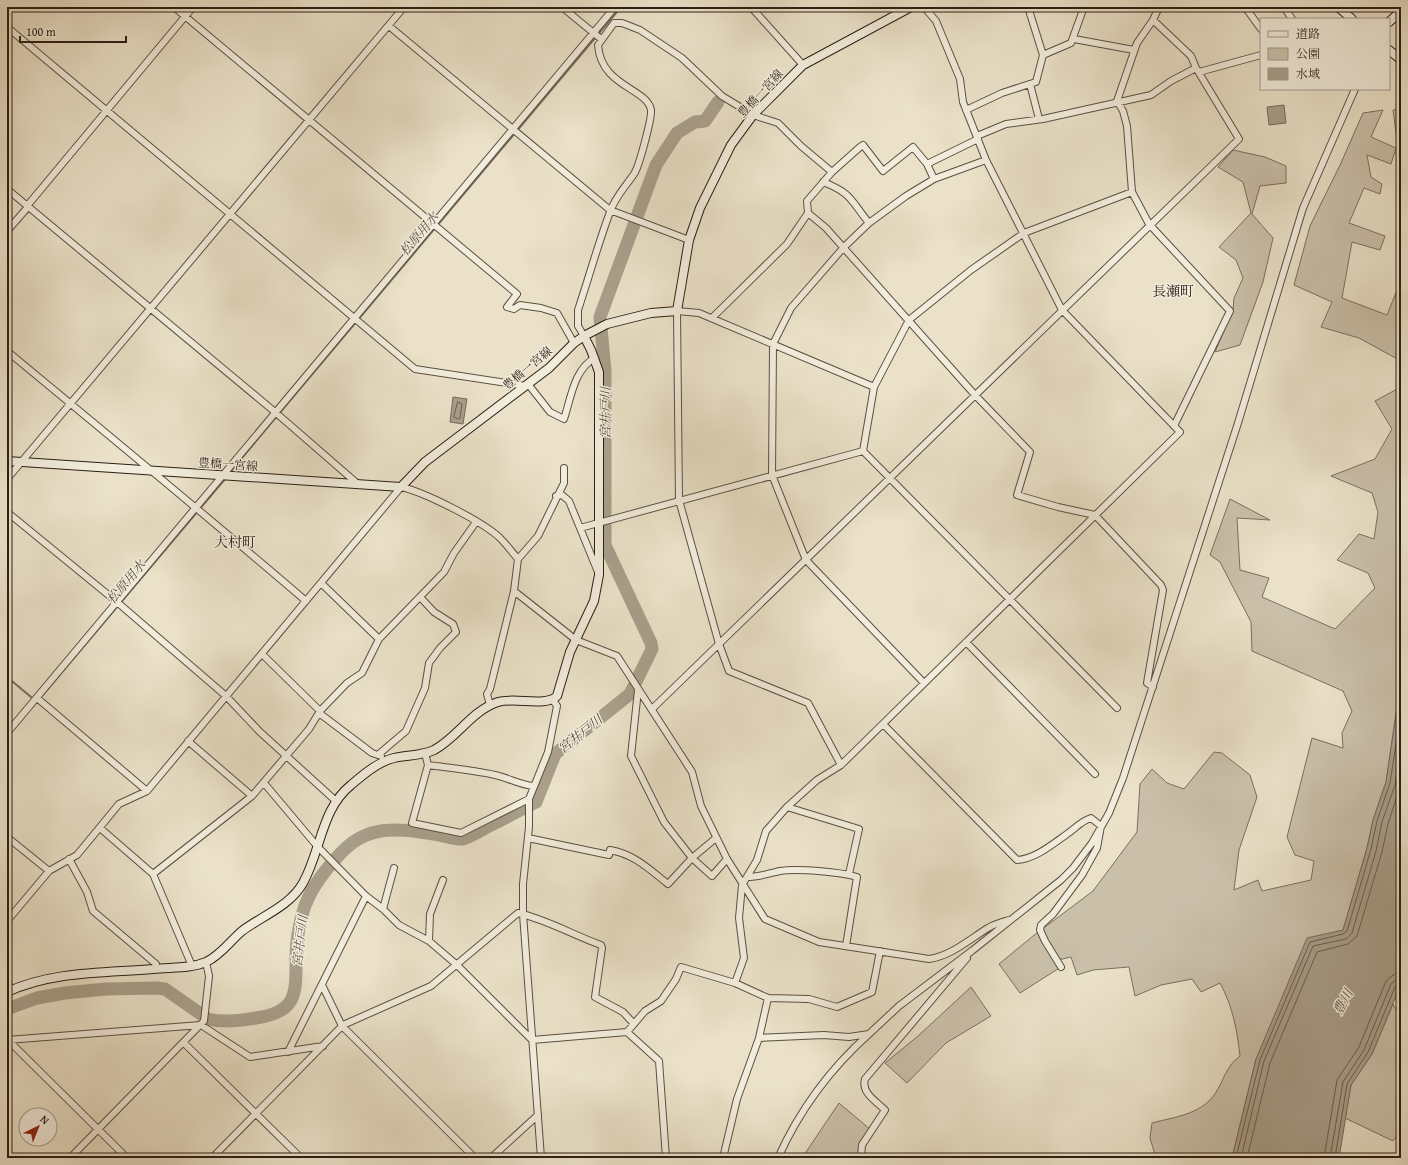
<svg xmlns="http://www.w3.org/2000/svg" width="1408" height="1165" font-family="'Gentium Book Plus','Noto Serif JP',serif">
<rect width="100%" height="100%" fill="#eae1c8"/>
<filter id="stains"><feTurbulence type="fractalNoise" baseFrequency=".005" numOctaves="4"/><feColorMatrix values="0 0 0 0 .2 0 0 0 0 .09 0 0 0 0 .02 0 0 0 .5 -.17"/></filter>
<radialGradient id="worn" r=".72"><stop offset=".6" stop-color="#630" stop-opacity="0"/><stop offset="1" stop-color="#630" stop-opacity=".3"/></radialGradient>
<path fill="#cac0aa" stroke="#7b6f60" d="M1401,109V142L1397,140L1393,110Z
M1383,110L1371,137L1396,148L1391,164L1367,155L1371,177L1382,184L1380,194L1364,188L1349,223L1385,236L1380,250L1352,242L1342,298L1387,315L1401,280V361L1359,338L1321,327L1332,302L1294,285L1310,226L1341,163L1363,113Z
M1233,150L1265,157L1286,166V183L1260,186L1252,214L1273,238L1263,282L1240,345L1215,352L1233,310L1234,298L1243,278L1236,260L1219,247L1251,213L1243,182L1218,167Z
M1401,387V680L1386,782L1373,820L1367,848L1343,930L1256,1059L1232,1158H1156L1150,1138L1152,1123C1174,1117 1200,1115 1215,1094C1224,1080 1226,1066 1240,1056C1237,1030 1233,1007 1220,983L1201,992L1192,979L1161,985L1135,996L1129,967L1093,970L1077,975L1071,957L1058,960L1061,967L1020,993L999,964L1033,936L1093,891L1137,832L1140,784L1152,769L1167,783L1184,789L1214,752L1222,753L1250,775L1257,797L1239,850L1234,890L1258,880L1262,891L1311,880L1314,861L1295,855L1287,837L1312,738L1343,748L1342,733L1352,711L1343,691L1252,651L1251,622L1220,562L1210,555L1230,499L1270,520L1237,518L1240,570L1269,578L1262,597L1335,629L1375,588L1368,573L1337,560L1359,534L1374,539L1378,512L1372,493L1331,476L1375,459L1392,429L1375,401Z
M971,987L991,1016L946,1043L907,1083L885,1063L918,1036Z
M1393,1004L1401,1020V1130L1393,1141L1345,1118L1351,1085L1372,1054Z
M839,1103L871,1130C862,1138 858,1146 859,1158H802Z"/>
<path fill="#a99f8b" stroke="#776b5c" d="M1284,105L1286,123L1269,125L1267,107Z
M453,397L467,399L463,424L450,422Z
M1401,680V984L1372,1054L1351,1085L1339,1158H1232L1256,1059L1307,938L1343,930L1367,848L1373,820L1386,782Z"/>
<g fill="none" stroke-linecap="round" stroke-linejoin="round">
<path stroke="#6a5e50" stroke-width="1" d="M458,402L462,404L460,418L458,419L454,417Z
M1236,1158L1260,1060L1310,942L1343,934L1347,931L1371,849L1377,821L1390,783L1401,712
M1241,1158L1264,1061L1313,946L1346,939L1352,933L1376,851L1382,822L1395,785L1401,745
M1247,1158L1270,1063L1317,952L1348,944L1357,936L1382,852L1388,824L1401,783
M1324,1158L1337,1080L1359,1047L1386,981L1393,975L1401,973
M1330,1158L1343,1082L1364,1050L1391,984L1396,980L1401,979
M1335,1158L1347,1084L1368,1052L1395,987L1401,984"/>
<path stroke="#776b5c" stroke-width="2" d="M230,472L621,7
M7,677L31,697
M41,697L225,479"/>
<path stroke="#a99f8b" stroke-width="13" d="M7,1009L37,998L65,993L106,989L156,988L165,989L208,1019C224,1023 240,1021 256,1018C298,1012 296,993 296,957C296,943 299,926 303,912C309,890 325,870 340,854C369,822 401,829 439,835C445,836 456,840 463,839C471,836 480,831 487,827C504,819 520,810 536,802L555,754L630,694L652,649L651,643L605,545V371L600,317L656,165L677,133L695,122L705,121L718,102"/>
<defs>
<path id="street" d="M174,7L517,294L507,307L514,309L520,305L541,308L557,313L574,343
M562,7L601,39
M751,7L803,65
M1159,7L1153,20L1137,43L1117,101L1123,111L1127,126L1132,192L1149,224L1230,311L1174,426
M1245,7L1261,29
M1284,7L1292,19
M389,26L610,210L689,240
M7,27L415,369L526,386
M1074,39L1134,50
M1043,55L1071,43L1084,7
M1199,72L1261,55
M1030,84L1039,119
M966,110L1002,93L1036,82L1043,55L1028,7
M977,136L1006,124L1043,119L1151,95L1171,81L1196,68
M927,164L978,139
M823,182C852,193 851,201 869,223
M7,189L275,412L359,485
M27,206L193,7
M808,213L826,228L975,395L1030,452L1017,495L1058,507L1095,515L1161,585L1163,590L1147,683L1153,687
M7,231L28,207
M712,318L787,244L808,213L807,201L832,172L860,147L863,145L883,171L913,147L927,164L934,179
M584,336L578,326V310C589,277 598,244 610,212C615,197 626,186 634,174C639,167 652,118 651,110C647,88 601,87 598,45L614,23H622L640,30L682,58L722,96L753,115L778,123L801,146L832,172
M7,351C107,434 207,516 306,601
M528,384L550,412L564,419C571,398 574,369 595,358
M7,479L404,7
M556,496L562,495L569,501L598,572
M7,512L117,602L226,696L260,732L336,801
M580,528L863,451
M321,583L379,639
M514,591L576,640L617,656L692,772L701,806L727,859L765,919L819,942L929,959C951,956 970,939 988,928C994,924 1002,922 1009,920
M966,642L1095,774
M262,654L320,711
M924,683L806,560L772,475L773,344L791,308L844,247L869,223L906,196L934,179L986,160
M638,690L631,756L664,822L692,858L712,876L727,859
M37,698L147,791
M490,705L487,694L490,689L514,591L518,559L538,536L564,483V468
M1117,708L863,451L874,387L909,320L971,270L1024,233L1132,192
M652,709L1239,139L1196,68L1191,56L1153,20
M319,713L372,753L381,756
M883,724L1017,860C1035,859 1053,844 1067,834C1076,828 1081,821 1091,818L1101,826L1097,848L1082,875L1053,914L1041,925L1040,930L1045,941L1061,967
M7,733L615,7
M188,741L252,796
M425,753L428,765L412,823L461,833L529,799
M379,754L406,731L425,688L429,663L440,648L456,632L453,624L434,612L420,597
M428,765C450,768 473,770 495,775C509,778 520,785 533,786
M841,765L808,703L729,671L719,644L679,500L677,311L699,313L874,387
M264,783L317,846L366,896L383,909L399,925L429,941L457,965L532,1040L627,1032L659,1061L666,1158
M787,807L817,780L841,765L1180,432L1062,310L986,160L963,102L960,79L936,21L924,7
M100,828L153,874L192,966
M7,837L49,871
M528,838L609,855L610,850C634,854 649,869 668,884L692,858L716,838
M69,859L87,892L93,911L156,964V969
M153,874L252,796L309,729L320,711L347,683L362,673L379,639L444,572L454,553L476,522
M747,877C758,877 768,874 780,871C796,868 841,872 857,877L846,946
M383,909L394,868
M7,921L49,871L77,855L119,804L147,791L401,487C424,492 482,521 500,538C506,544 512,552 518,559
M429,941L430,914L443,880
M7,980L11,990
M735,983L744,958L739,918L742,885L757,860L766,831L787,807L859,829L849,874
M322,985L342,1026L475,1158
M627,1032L645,1011L661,1001L676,979L681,967L735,983L768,998L809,999L837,1007L872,992L880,951
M759,1038L824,1035L849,1037L869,1034L899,1006L973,950L1061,880L1073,868L1092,843L1109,813L1123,778L1238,423L1303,208L1355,89
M7,1039L127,1158
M7,1040L201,1025L250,1057L323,1046
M184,1043L301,1158
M288,1052L366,896
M70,1158L204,1021L209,976L206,962
M212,1158L343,1025L431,986L518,913C548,920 573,935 601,945L602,948L595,997L623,1012L634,1024
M491,1158L538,1115
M541,1158L523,914V884L529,827V799L548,752L557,706L553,700
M723,1158L737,1099L759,1038L768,998
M778,1158C799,1111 831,1068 869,1034
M861,1158L862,1145L885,1110C876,1101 861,1093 865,1079L967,958"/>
<path id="secondary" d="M1338,7L1352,19
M1389,22L1401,11
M1389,50L1401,60
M7,461L401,487L425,462L549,368L574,343L584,336L607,324L651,313L677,311L689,240L700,208L731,145L753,115L803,65L911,7
M7,992C53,971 104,973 153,969C171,967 190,969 206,962C221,955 230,941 242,931C262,916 290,906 303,883C321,851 321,809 351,785C364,774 378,762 394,758C407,755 421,756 434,750C458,737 471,711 498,702C514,697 547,707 557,696L570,652L594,601L599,575V372L591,350L584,336"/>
</defs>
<use href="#street" stroke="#5c4f42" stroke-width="8"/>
<use href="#secondary" stroke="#2c1e15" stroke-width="10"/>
<use href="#street" stroke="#f1ecdb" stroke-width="6"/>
<use href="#secondary" stroke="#f1ecdb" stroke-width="8"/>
</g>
<g text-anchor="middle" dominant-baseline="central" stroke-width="3" stroke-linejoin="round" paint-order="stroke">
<g font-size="12" fill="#2c1e15" stroke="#f1ecdb">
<text transform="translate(760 93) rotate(-47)">豊橋一宮線</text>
<text transform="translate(527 368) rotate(-40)">豊橋一宮線</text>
<text transform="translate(228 464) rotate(4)">豊橋一宮線</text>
</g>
<g font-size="13" font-style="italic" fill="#584b3e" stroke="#f1ecdb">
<text transform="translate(419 234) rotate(-50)">松原用水</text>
<text transform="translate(605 413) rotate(-90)">宮井戸川</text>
<text transform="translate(126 582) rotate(-50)">松原用水</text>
<text transform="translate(580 734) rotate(-39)">宮井戸川</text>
<text transform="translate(300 941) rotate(-83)">宮井戸川</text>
<text transform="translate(1343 1002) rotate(-62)">豊川</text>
</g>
<g font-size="14" fill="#2c1e15" stroke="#f1ecdb">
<text x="1173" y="291">長瀬町</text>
<text x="235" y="542">大村町</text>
</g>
</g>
<rect width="1408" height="1165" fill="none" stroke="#eae1c8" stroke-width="24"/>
<rect x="8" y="8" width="1392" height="1149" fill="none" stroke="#2c1e15" stroke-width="2"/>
<rect x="12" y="12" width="1384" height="1141" fill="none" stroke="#2c1e15"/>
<rect x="1260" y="18" width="130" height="72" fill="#f1ecdb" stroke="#a29a8c"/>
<rect x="1268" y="31" width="20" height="6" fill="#f1ecdb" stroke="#a29a8c"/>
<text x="1296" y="38" font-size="12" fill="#2c1e15">道路</text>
<rect x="1268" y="48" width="20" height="12" fill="#cac0aa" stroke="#a29a8c"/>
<text x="1296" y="58" font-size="12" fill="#2c1e15">公園</text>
<rect x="1268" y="68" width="20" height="12" fill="#a99f8b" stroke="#a29a8c"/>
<text x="1296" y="78" font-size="12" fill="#2c1e15">水域</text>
<g transform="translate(38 1127) rotate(43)"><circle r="19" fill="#f1ecdb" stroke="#a29a8c"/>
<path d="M0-3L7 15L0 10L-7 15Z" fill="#8f2418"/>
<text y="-6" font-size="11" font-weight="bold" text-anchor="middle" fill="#2c1e15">N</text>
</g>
<path d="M20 36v6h106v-6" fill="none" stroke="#2c1e15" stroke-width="2"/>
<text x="26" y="36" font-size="12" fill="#2c1e15" stroke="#f1ecdb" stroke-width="3" paint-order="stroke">100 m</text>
<rect width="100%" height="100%" filter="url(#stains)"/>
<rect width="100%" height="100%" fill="url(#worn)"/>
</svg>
